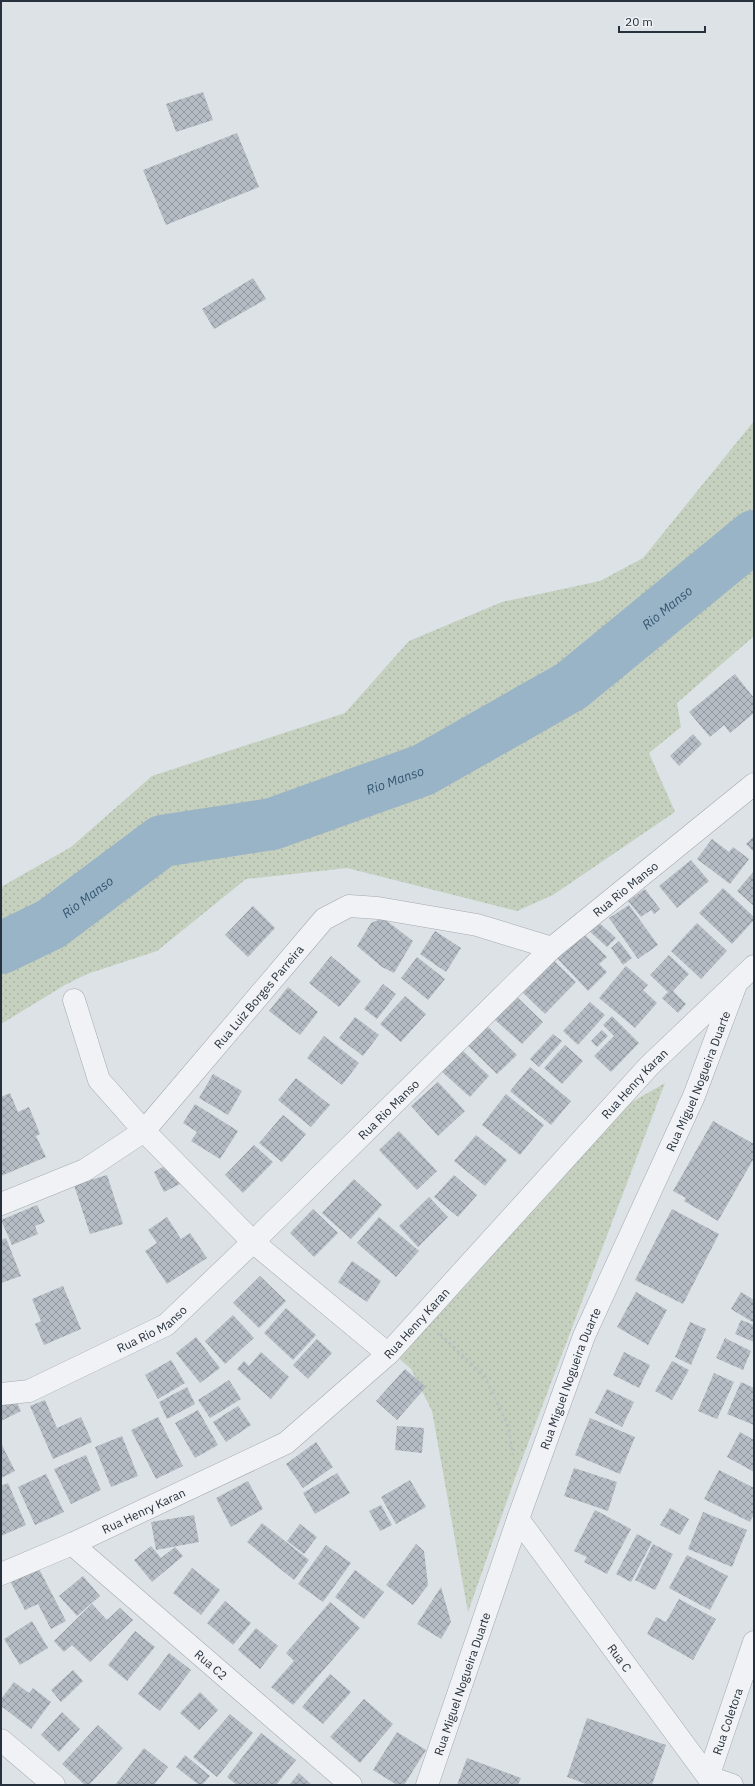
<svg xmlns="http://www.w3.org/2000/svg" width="755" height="1786" font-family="'IBM Plex Sans',sans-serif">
<defs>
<pattern id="grass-dots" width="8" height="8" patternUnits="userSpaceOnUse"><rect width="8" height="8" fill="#c5d0bf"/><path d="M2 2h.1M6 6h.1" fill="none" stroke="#a9b3a5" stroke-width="1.8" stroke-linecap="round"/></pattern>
<pattern id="building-cross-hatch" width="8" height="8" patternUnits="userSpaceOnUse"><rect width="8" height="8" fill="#b5bcc3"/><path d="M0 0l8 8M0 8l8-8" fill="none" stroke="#9399a0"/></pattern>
</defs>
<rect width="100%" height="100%" fill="#dde2e7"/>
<path fill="url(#grass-dots)" d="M754,421V636L677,703L681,727L649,753L675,812L553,895L517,911L347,868L246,879L157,951L87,974L65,985L1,1024V887L71,847L152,776L345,713L409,641L502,602L600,581L643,558Z
M665,1083L516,1475L468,1612L432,1411L411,1369L394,1354L618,1110Z"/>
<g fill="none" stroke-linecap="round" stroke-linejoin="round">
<path stroke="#99b4c6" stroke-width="52" id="s1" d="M1,948L51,924L162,841L272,824L423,770L571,686L754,536"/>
</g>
<path fill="url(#building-cross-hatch)" d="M203,92L213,120L176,132L166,104Z
M237,133L259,187L166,225L143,170Z
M253,278L266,299L214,329L202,309Z
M735,674L754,698V713L730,733L724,725L710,737L689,712Z
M693,734L702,744L679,766L670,756Z
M754,836V852L746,844Z
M712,839L729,852L733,847L749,859L730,884L697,859Z
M691,860L709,881L677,908L659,886Z
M754,871V906L737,891Z
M723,888L754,917V920L732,944L699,913Z
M645,889L660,909L654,914L651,910L641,917L628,901Z
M629,905L658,945L638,959L609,918Z
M253,906L275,928L248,957L225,935Z
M383,918L413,941L394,973L382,967L357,946L371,923Z
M596,920L616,938L607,947L587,929Z
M697,923L727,951L701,979L671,951Z
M435,931L461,948L446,972L420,954Z
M583,933L607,957L599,964L607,972L588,991L557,958Z
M619,941L632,958L623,965L611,948Z
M669,955L689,974L673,991L686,1004L678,1013L662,998L668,992L650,975Z
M331,956L361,981L339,1007L309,983Z
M417,957L445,979L428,1000L401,978Z
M551,958L576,982L545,1014L520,990Z
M626,966L648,985L643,990L657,1003L635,1028L599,998Z
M383,984L396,994L377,1019L364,1009Z
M288,987L318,1012L300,1035L269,1011Z
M405,996L426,1014L401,1042L380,1024Z
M516,996L543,1022L522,1044L494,1019Z
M590,1002L605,1015L578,1045L563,1031Z
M612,1016L639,1043L611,1072L594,1056L614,1036L603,1025Z
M355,1017L379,1035L363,1056L339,1038Z
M484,1023L517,1055L497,1074L464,1042Z
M602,1030L608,1036L597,1047L591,1041Z
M553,1034L562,1041L539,1067L530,1059Z
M324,1036L359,1063L342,1085L307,1058Z
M565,1045L583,1061L562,1084L544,1068Z
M460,1048L489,1076L470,1097L440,1070Z
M530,1067L571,1101L551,1125L510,1091Z
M213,1074L242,1091L228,1115L199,1098Z
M296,1078L330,1105L311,1127L278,1100Z
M438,1082L465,1111L438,1136L411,1106Z
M10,1093L18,1112L29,1107L40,1134L36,1136L46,1157L1,1176V1097Z
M506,1094L544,1125L520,1155L482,1125Z
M195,1104L238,1131L220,1159L191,1141L197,1132L183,1123Z
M283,1115L306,1134L282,1162L259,1143Z
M713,1121L754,1144V1158L718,1221L684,1201L686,1198L673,1191Z
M399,1131L437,1171L417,1190L379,1150Z
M476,1135L507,1160L485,1186L454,1161Z
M254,1145L273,1162L243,1193L225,1175Z
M170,1163L180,1184L164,1192L154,1172Z
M107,1175L123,1224L90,1234L74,1185Z
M454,1175L477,1195L458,1217L434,1197Z
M354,1179L382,1205L351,1239L322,1213Z
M429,1197L448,1217L418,1247L399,1226Z
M37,1205L45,1222L35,1226L38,1234L12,1245L1,1220Z
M313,1209L338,1233L314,1257L290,1233Z
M672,1209L719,1234L683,1304L635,1280Z
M167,1217L181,1239L190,1233L207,1258L167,1284L145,1251L157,1243L148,1230Z
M379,1217L419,1251L396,1277L357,1243Z
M6,1238L21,1276L1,1283V1240Z
M352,1261L381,1281L367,1302L338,1282Z
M260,1276L286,1301L259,1328L233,1303Z
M63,1286L81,1329L44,1345L35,1324L41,1321L32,1299Z
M636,1292L667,1310L648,1345L617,1327Z
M741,1292L754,1300V1323L731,1309Z
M286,1308L316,1335L293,1360L264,1333Z
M233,1315L254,1338L225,1364L205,1341Z
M741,1320L754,1325V1342L735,1334Z
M690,1322L706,1329L691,1365L675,1357Z
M196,1337L220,1368L200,1383L176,1353Z
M725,1338L751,1351L743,1370L716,1358Z
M317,1339L332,1353L308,1379L293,1365Z
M261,1352L289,1377L271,1399L237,1369L244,1361L249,1366Z
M624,1352L650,1365L639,1388L613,1375Z
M171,1360L185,1383L158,1399L145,1375Z
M672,1361L689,1370L672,1400L655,1391Z
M405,1369L426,1387L397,1420L376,1401Z
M714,1373L734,1382L717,1419L698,1411Z
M229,1380L241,1399L210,1418L198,1400Z
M741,1382L754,1388V1425L727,1414Z
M187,1387L195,1404L167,1419L159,1402Z
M607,1389L634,1402L622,1427L595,1413Z
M13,1395L21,1411L1,1421V1401Z
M45,1400L57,1428L81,1417L92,1442L53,1459L30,1406Z
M238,1406L251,1425L226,1442L213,1422Z
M198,1410L218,1445L195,1458L175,1423Z
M158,1417L183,1466L156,1479L131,1430Z
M590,1418L635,1437L620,1474L575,1455Z
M397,1426L424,1428L422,1453L395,1450Z
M740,1432L754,1440V1472L727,1457Z
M122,1436L138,1476L111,1487L95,1447Z
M316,1442L333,1467L303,1488L286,1464Z
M1,1443L15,1471L1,1478Z
M86,1455L101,1490L71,1504L54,1469Z
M574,1468L617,1482L608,1511L564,1496Z
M719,1470L754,1488V1514L750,1522L704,1499Z
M337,1473L350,1493L315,1514L303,1493Z
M46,1474L64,1512L35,1525L18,1487Z
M410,1480L426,1507L396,1524L381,1497Z
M248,1481L263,1509L231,1527L216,1498Z
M8,1483L26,1525L1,1536V1486Z
M381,1505L392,1525L380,1531L369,1511Z
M670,1508L689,1519L680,1535L660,1525Z
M595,1510L631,1529L607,1574L584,1562L587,1557L574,1551Z
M703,1512L747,1530L732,1567L688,1549Z
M194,1515L199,1542L156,1550L151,1522Z
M262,1523L309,1560L294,1580L247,1542Z
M300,1524L317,1537L304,1554L287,1541Z
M637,1534L652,1542L631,1582L616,1574Z
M416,1544L424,1551L428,1585L413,1605L386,1585Z
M653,1544L673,1554L655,1590L635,1580Z
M326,1545L351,1563L323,1602L298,1584Z
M151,1546L161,1558L175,1547L183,1556L152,1582L134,1560Z
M687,1555L728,1576L710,1610L669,1588Z
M38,1567L66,1621L51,1629L38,1604L25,1610L10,1581Z
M192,1568L220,1590L201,1615L173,1593Z
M355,1570L384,1592L364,1619L335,1597Z
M83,1576L100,1596L77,1616L59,1596Z
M441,1587L451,1622L441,1639L417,1624Z
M679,1599L716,1619L693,1660L647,1634L656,1617L666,1622Z
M225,1601L251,1623L233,1645L207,1623Z
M330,1602L360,1628L293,1705L271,1687L294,1661L286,1653Z
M92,1604L107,1620L120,1608L133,1620L90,1662L72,1645L64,1652L54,1641Z
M32,1621L48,1648L20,1665L4,1639Z
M256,1628L278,1646L260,1669L238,1650Z
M135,1631L155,1647L127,1681L108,1665Z
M169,1653L191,1670L160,1711L138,1694Z
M73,1670L83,1681L61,1702L51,1690Z
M330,1674L351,1692L323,1724L302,1707Z
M14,1682L29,1693L33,1688L51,1702L31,1729L1,1706V1699Z
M200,1692L218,1710L199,1730L180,1713Z
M364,1699L393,1724L360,1763L330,1737Z
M62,1712L80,1729L59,1752L41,1735Z
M230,1714L253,1733L217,1777L193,1757Z
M587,1718L666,1745L652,1785H586V1784L567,1777Z
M98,1725L123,1748L89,1785H85L62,1764Z
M397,1732L426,1750L404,1785H397L373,1770Z
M261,1733L296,1760L276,1785H237L227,1777Z
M144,1748L168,1767L154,1785H115Z
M185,1755L210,1776L202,1785H199L176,1767Z
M467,1758L521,1778L518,1785H457Z
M299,1773L312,1785H289Z"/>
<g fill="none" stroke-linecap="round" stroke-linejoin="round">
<defs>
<g id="minor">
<path d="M74,1000L99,1080L144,1131L253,1242L388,1354"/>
<path id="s2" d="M1,1204L85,1170L144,1131L324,919L349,906L378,908L477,925L552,948"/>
<path id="s3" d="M1,1394L29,1391L166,1325L253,1242L552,948L754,784"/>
<path id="s4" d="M518,1519L708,1777L732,1785"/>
<path id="s5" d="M72,1544L351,1785"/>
<path id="s6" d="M1,1574L72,1544L286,1443L388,1354L649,1066L754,966"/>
<path d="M1,1740L54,1785"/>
<path id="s7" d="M708,1777L754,1642"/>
<path id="s8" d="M427,1785L518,1519L584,1336L694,1096L735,987"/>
</g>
</defs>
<use href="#minor" stroke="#a3a9b1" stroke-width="23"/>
<path stroke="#bcc0c5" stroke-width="2.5" stroke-dasharray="3 3" stroke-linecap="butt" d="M440,1334L485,1377L508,1426L513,1455"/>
<use href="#minor" stroke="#f0f2f5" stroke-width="22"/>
</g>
<g text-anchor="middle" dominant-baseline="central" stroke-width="3" stroke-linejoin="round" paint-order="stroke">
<g font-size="12" fill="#27313d" stroke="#edf1f5">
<text stroke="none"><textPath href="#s3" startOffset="814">Rua Rio Manso</textPath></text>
<text stroke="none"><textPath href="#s2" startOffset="338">Rua Luiz Borges Parreira</textPath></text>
<text stroke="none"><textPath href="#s8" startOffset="755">Rua Miguel Nogueira Duarte</textPath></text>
<text stroke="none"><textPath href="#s6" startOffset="815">Rua Henry Karan</textPath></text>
<text stroke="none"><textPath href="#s3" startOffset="490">Rua Rio Manso</textPath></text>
<text stroke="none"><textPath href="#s6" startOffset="491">Rua Henry Karan</textPath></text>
<text stroke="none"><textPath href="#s3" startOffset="166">Rua Rio Manso</textPath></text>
<text stroke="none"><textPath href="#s8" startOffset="431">Rua Miguel Nogueira Duarte</textPath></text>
<text stroke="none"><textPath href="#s6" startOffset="156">Rua Henry Karan</textPath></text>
<text stroke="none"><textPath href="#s4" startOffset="172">Rua C</textPath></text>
<text stroke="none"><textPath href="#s5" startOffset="184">Rua C2</textPath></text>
<text stroke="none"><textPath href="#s8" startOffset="107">Rua Miguel Nogueira Duarte</textPath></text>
<text stroke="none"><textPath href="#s7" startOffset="59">Rua Coletora</textPath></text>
</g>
<g font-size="13" font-style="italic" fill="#33546f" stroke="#edf1f5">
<text stroke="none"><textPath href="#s1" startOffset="760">Rio Manso</textPath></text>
<text stroke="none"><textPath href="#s1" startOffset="436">Rio Manso</textPath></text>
<text stroke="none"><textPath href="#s1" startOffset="101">Rio Manso</textPath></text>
</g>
</g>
<rect width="755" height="1786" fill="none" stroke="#27313d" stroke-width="4"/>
<path d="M619 26v6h86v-6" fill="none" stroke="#27313d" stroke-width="2"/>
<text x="625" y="26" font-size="12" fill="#27313d" stroke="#edf1f5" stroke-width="3" paint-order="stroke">20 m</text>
</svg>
